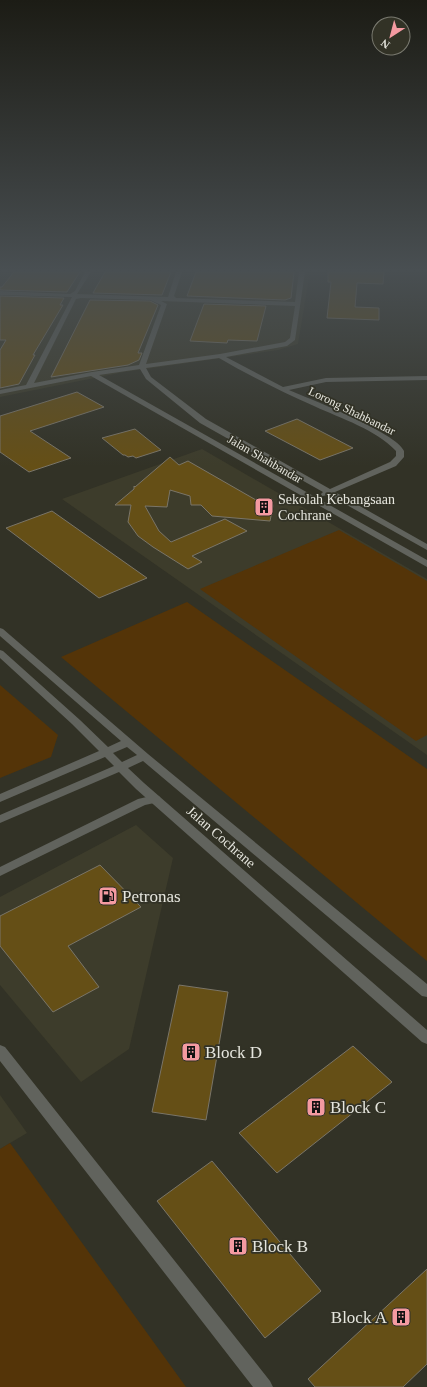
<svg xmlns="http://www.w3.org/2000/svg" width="427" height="1387" font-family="Georgia,serif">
<rect width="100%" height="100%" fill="#323226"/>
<path fill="#3d3c2b" d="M0,272H310L298,344L278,350L124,372L0,397Z
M202,449L427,579V755L62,499Z
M136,825L173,858L129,1049L81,1082L0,985V897Z
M0,1095L27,1133L0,1149Z"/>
<path fill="#543408" d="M339,530L427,581V735L416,741L200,589Z
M187,602L427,769V961L61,657Z
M0,685L58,735L51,757L0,778Z
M10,1143L186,1387H0V1149Z"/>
<path fill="#654f16" stroke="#7a7568" d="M14,272H80L67,292L0,290V287H2Z
M105,272H171L162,295L93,293Z
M196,272H294L291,298L285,300L187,296Z
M328,272H384L383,284L357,283L355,307L379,308V320L327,318L331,282H328Z
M0,296L64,298L60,305H63L33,355H35L19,384L0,388V350L6,340H0Z
M90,300L150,301L158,305L138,353H142L139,360L128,365L51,377Z
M204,304L266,306L257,341L228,340L227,343L190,341Z
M77,392L104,407L30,431L71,458L29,472L0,452V416Z
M297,419L353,448L320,460L265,431Z
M135,429L161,450L136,458L133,456L128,457L125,455H123L102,438Z
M170,457L179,465L188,461L256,500L272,501L273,506L270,521L212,516L201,505H191L190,496L170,490L167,507L145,506L159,531L171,542L225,519L247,531L192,556L202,562L188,569L153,547L138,536L128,522L131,505H115L134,489V486L135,487Z
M52,511L147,578L99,598L6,528Z
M100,865L141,907L68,946L99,987L53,1012L0,946V916Z
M179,985L228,992L206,1120L152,1112Z
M353,1046L392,1082L277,1173L239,1133Z
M212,1161L321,1291L265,1338L157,1201Z
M427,1269V1364L403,1387H315L308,1379Z"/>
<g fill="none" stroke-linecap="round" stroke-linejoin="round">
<path fill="#61635d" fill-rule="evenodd" d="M85,272H91L77,294L168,297L176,272H182L174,296L176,298L295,302L299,272H305L295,340L287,346L226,357L283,387L326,378L427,376V380L326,382L289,390C310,399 397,433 404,451C404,451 404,456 404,457L396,466L335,492L427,544V550L329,495L322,496L321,494L323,492L200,423L146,379L140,369L99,375L427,560V567L91,376L0,394V390L26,385L72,297L0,295V291L70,294L75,291ZM81,298L150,300L161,305L139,365L92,372L34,383L76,299ZM161,301L295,306L290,338L285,342L220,354L146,364L167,304ZM219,358C250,376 282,392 314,406C342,419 375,429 396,451V456L390,462L330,489L206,419L151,377L146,368Z
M155,795L159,796L161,799L159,802L145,805L0,876V867L138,799Z
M0,1045L5,1047L270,1381L273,1387H253L0,1061Z"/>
<path fill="#61635d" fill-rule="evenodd" d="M0,628L3,629L148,754L427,984V997L422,996L143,761L128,768L144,783L427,1030V1044L422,1042L136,789L119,772L0,823V815L114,766L105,757L0,802V794L99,751L72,724L0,658V650L3,651L80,720L108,747L121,741L0,636ZM127,747L137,755L122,762L113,753Z"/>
</g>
<linearGradient id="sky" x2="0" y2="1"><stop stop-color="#1c1c15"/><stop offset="0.58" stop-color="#494f52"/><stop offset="1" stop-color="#494f52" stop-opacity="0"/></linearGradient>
<rect width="427" height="466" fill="url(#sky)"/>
<defs>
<symbol id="building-square" viewBox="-11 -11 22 22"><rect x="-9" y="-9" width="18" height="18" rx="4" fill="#f49aa1" stroke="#323226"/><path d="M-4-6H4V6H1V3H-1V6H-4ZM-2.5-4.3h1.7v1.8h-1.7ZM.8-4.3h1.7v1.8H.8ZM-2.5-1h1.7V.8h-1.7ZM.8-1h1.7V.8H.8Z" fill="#111"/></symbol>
<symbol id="fuel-square" viewBox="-11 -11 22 22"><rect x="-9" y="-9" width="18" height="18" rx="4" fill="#f49aa1" stroke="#323226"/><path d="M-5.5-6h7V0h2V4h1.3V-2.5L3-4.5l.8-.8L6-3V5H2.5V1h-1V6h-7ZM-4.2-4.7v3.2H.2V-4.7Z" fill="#111"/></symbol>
</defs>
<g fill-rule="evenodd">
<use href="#building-square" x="253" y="496" width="22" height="22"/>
<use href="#fuel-square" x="97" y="885" width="22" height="22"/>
<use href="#building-square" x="180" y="1041" width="22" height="22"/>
<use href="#building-square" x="305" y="1096" width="22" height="22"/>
<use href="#building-square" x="227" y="1235" width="22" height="22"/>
<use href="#building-square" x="390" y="1306" width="22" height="22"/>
</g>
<g text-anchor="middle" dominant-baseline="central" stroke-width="3.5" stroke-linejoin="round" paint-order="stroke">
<g font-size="12" fill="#e6e6de" stroke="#323226">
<text transform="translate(352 411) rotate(26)">Lorong Shahbandar</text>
<text transform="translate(265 459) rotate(30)">Jalan Shahbandar</text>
</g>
<g font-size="14" fill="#e6e6de" stroke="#323226" text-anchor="start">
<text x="278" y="499">Sekolah Kebangsaan<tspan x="278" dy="16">Cochrane</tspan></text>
</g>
<g font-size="14" fill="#e6e6de" stroke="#323226">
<text transform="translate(221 837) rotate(41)">Jalan Cochrane</text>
</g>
<g font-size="17" fill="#e6e6de" stroke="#323226" text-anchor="start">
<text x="122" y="896">Petronas</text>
<text x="205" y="1052">Block D</text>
<text x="330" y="1107">Block C</text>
<text x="252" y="1246">Block B</text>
<text x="387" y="1317" text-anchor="end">Block A</text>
</g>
</g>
<g transform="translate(391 36) rotate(216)"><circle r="19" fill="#323226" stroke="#7a7a70"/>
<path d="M0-3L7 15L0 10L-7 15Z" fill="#f49aa1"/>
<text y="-6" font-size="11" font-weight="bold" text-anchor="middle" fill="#e6e6de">N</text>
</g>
</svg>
